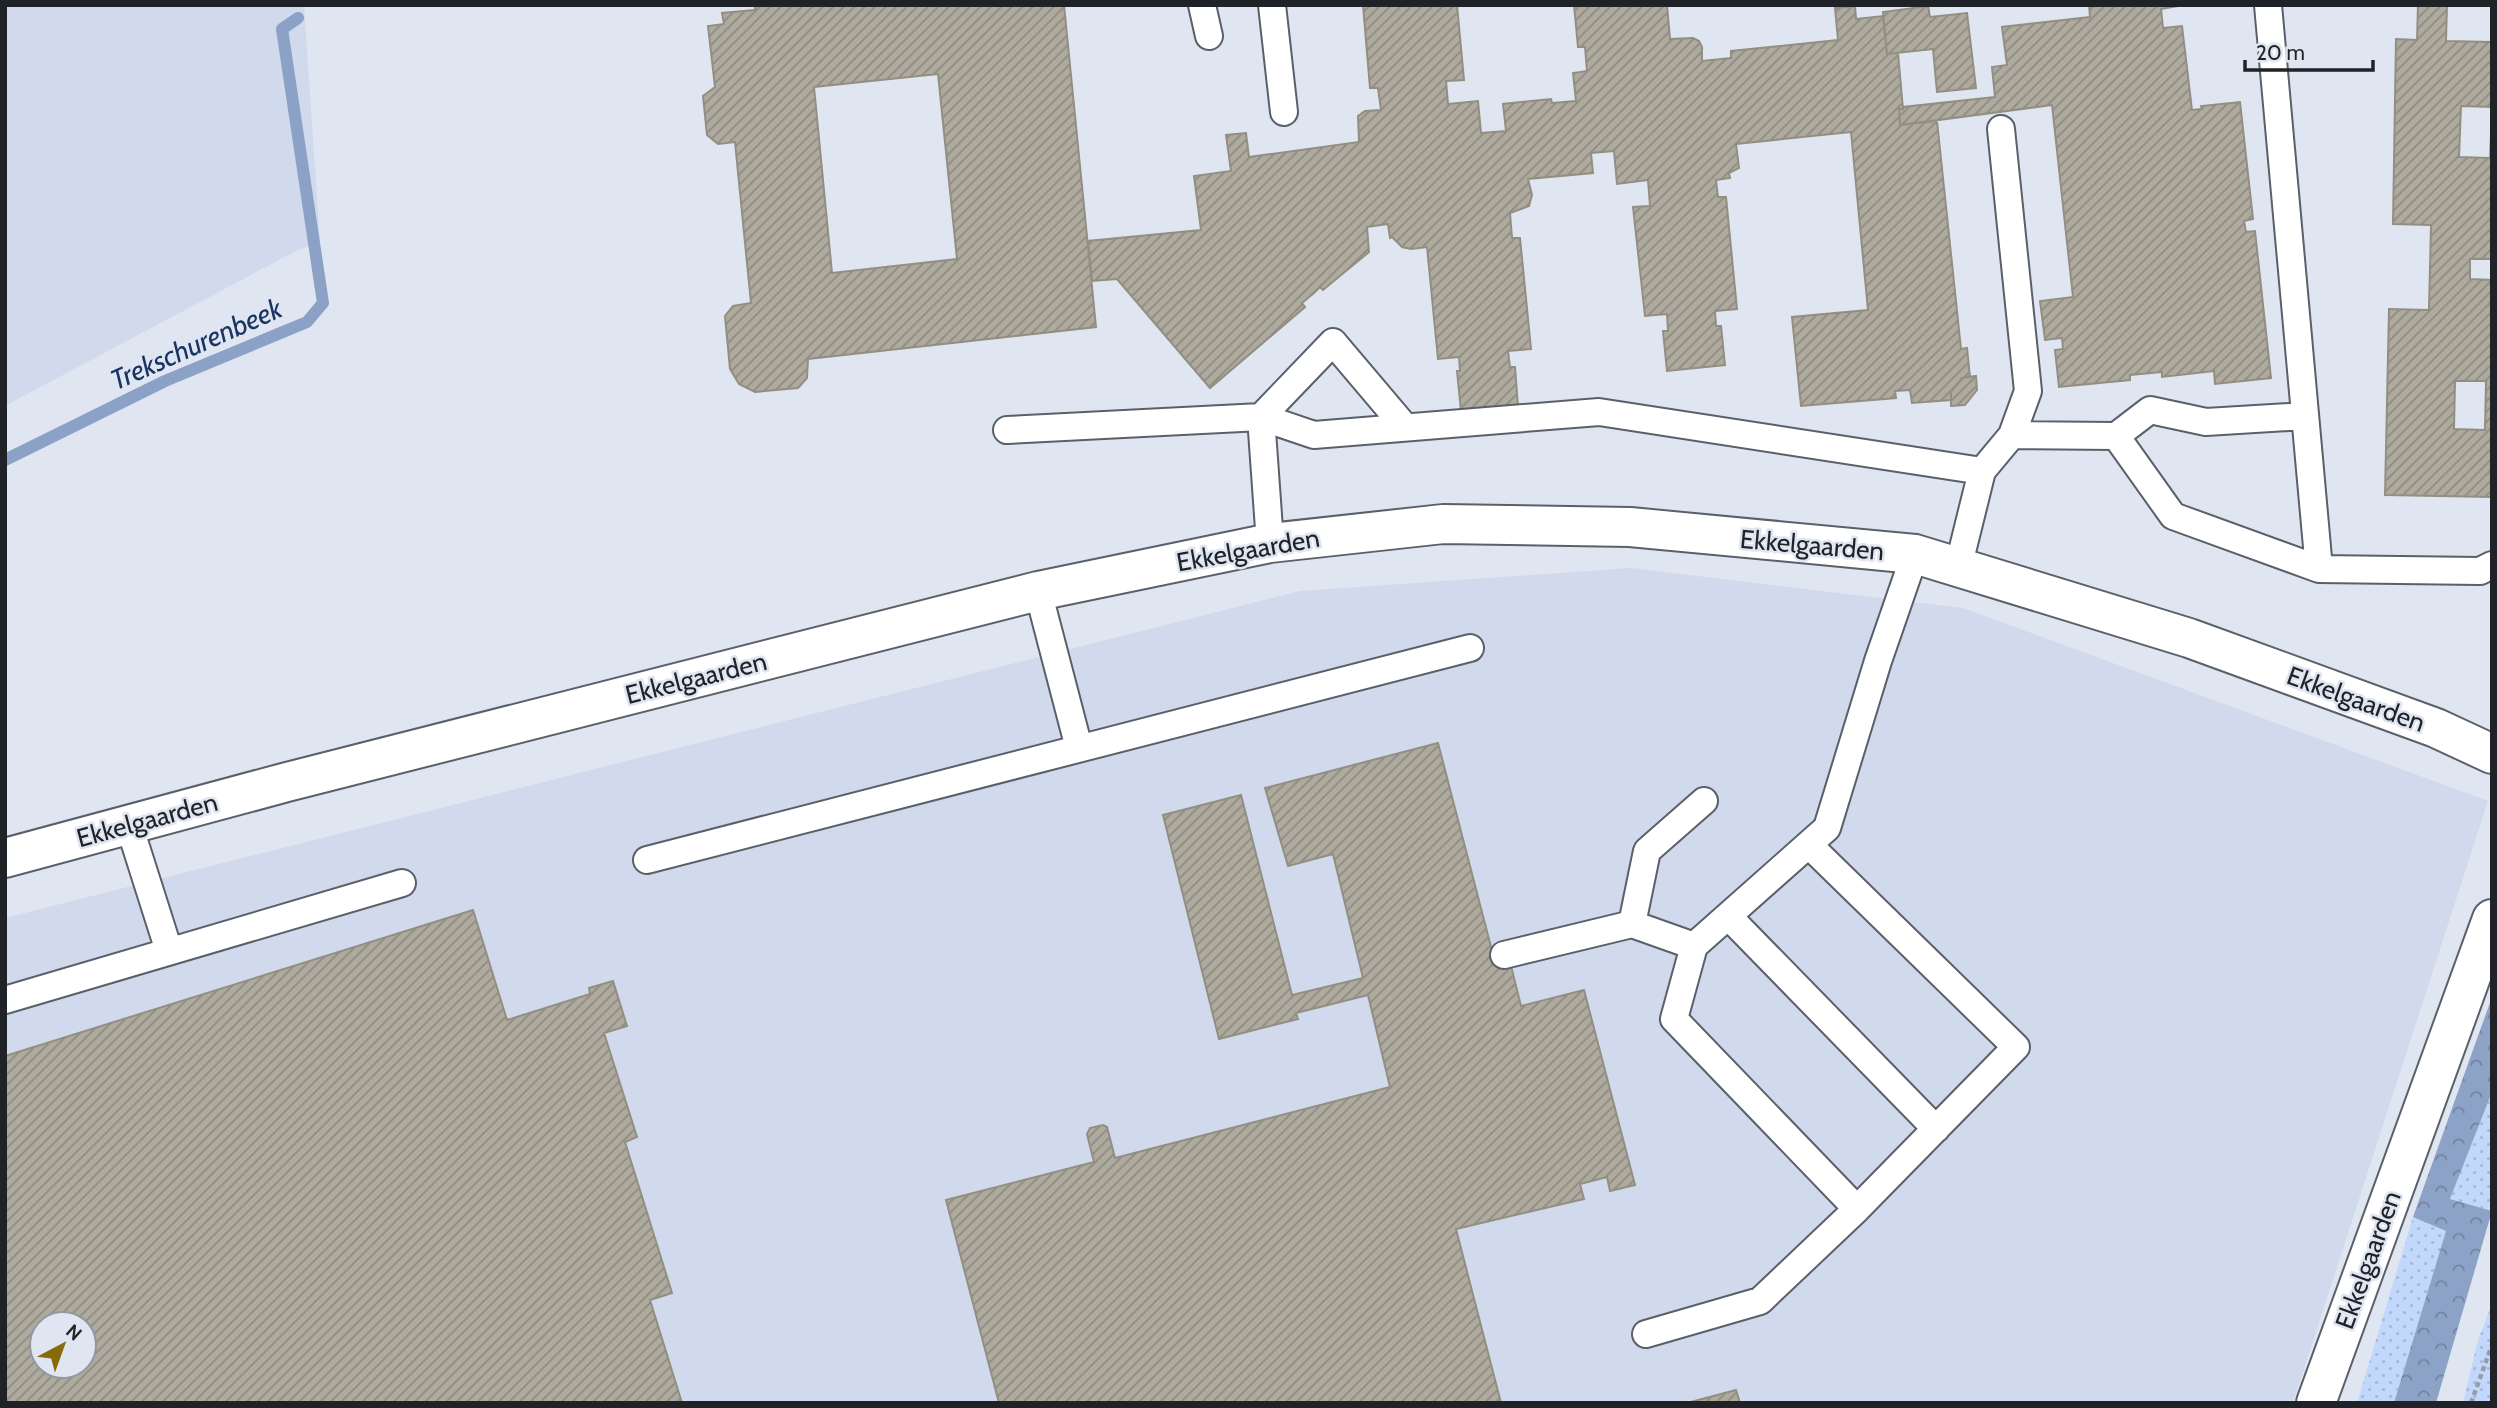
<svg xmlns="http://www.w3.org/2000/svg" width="2497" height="1408" font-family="Cabin,sans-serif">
<defs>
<pattern id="grass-dots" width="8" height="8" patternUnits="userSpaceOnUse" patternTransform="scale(1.75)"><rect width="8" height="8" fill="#c1d7fb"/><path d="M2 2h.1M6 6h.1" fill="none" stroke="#a5b8d7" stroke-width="1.8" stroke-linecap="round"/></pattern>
<pattern id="forest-crowns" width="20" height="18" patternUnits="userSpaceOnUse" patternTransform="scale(1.75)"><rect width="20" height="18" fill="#8ca2c6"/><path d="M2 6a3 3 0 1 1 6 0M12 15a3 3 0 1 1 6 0" fill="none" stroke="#7284a1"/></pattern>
<pattern id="building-hatch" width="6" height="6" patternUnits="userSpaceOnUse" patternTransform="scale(1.75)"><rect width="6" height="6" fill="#afaa9e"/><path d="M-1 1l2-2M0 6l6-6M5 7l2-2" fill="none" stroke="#8e8a81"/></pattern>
</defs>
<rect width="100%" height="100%" fill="#dfe6f2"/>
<path fill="#d0daec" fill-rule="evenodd" d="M5,5H304L320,242L296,251L5,406Z
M1631,568L1963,608L2488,801L2293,1403H5V918L1300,591ZM42,1324H84V1366H42Z"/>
<path fill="url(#grass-dots)" d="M2492,1092V1211L2450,1199Z
M2413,1217L2446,1231L2394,1403H2357Z
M2492,1304V1403H2463L2478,1340Z"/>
<path fill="url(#forest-crowns)" d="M2492,997V1092L2450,1199L2492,1211L2436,1403H2394L2446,1231L2413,1217Z"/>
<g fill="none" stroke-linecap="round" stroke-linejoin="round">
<path stroke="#8ca1c6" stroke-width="12" d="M5,460L165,381L307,322L323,303L282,29L298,18"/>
</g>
<path fill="url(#building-hatch)" stroke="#928e82" stroke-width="2" fill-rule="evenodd" d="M755,5H1064L1096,327L808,359L807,378L798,388L755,392L739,384L730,369L725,316L733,306L751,303L735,142L718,144L707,135L703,96L715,87L708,26L724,24L722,13L755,10ZM938,74L957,259L832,273L814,87Z
M1363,5H1457L1464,80L1446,81L1448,104L1478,101L1481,133L1506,131L1503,104L1551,99L1552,103L1576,101L1573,73L1587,71L1585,47H1578L1574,5H1667L1670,39L1693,38L1699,41L1702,47V61L1731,58V51L1838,40L1835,8L1855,6L1856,19L1883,16L1887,54L1898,53L1903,109H1899L1900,125L1937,121L1961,349L1967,348L1970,377L1962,378L1951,392V400L1912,403L1910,390L1895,391L1896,398L1801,406L1792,317L1868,310L1851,132L1736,144L1739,168L1729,173L1730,178L1716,180L1718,197H1726L1737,309L1715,311L1716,326H1721L1725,365L1667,371L1663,331H1668L1667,314L1645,316L1633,207L1650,206L1648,180L1617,184L1614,151L1591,153L1593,173L1528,179L1532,195L1529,206L1510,213L1512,238H1520L1531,349L1508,351L1510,367H1515L1518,406L1461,411L1457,371H1460L1459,357L1438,359L1427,247L1411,249L1402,247L1392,237L1390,238L1388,224L1367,227L1369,252L1323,290L1320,287L1314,293L1302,303L1305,307L1210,388L1117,279L1092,281L1088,241L1201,230L1194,176L1231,171L1226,135L1246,133L1249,157L1359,142L1358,116L1365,111L1381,110L1378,88H1370Z
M2089,5H2184L2161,9L2163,28L2182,26L2192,110L2202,109L2201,106L2240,102L2253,219L2244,221L2246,232L2255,231L2271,378L2215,384L2214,371L2162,377V372L2130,375V380L2059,387L2055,350L2063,349L2062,338L2045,340L2040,301L2073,297L2052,105L1900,125L1899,109H1903V107L1995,97L1992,67L2007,65L2002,27L2090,17Z
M2418,5H2447L2446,41L2492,42V107L2461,106L2459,157L2490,158L2492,110V259H2470V279L2492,280V497L2385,495L2389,309L2429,310L2431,225L2393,224L2396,39L2417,40ZM2455,381H2486L2485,430L2454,429Z
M1928,6L1930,17L1967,13L1976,88L1937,92L1933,49L1887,54L1883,12Z
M1976,376L1977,390L1965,405L1951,406V392L1962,378Z
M1438,743L1496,966L1510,962L1521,1006L1584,990L1635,1185L1610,1191L1607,1177L1580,1184L1584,1199L1456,1229L1501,1403H999L946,1200L1094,1162L1087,1134L1090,1128L1103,1125L1107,1127L1115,1158L1390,1087L1368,995L1296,1013L1298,1019L1219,1039L1163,815L1241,795L1292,995L1363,978L1333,854L1288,866L1265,788Z
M473,910L507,1020L590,994L589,988L613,981L627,1026L604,1033L637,1137L625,1142L672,1293L650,1300L682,1403H5V1056ZM42,1324H84V1366H42Z
M1736,1390L1740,1403H1687Z"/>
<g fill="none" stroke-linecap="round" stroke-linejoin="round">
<defs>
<path id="service" d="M1202,5L1209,36
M1272,5L1284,112
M2268,5L2319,569
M2001,129L2028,391L2012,435
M1007,430L1261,417L1314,435L1599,412L1982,471
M2116,436L2150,410L2206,422L2305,416
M1270,543L1261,417L1333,342L1405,427
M1958,568L1982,471L2012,435L2116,436L2173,516L2319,569L2480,571L2492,565
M1038,591L1079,748
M129,825L169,951
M647,860L1470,648
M1728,916L1936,1129
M1632,924L1647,851L1704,801
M1694,946L1674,1019L1857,1209
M1504,955L1632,924L1694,946L1827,828L1878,661L1915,554
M5,1000L402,883
M1646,1334L1760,1301L1857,1209L2016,1047L1809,845"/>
<path id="minor" d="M5,858L287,782L1038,591L1270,543L1443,524L1630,527L1915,554L2189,638L2436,728L2492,754
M2316,1403L2492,919"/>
</defs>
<use href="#service" stroke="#5a6069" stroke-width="30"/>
<use href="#minor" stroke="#5a6069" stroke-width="42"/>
<path stroke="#979da6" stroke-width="4.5" stroke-dasharray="5 3.5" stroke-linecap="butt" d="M2471,1403L2492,1345"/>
<use href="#service" stroke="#fff" stroke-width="26"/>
<use href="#minor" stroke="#fff" stroke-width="38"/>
</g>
<g text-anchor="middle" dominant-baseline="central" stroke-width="5" stroke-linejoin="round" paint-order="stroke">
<g font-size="26" fill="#1f2226" stroke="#dfe6f2">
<text transform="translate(1812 545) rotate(5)">Ekkelgaarden</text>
<text transform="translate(1248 550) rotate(-10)">Ekkelgaarden</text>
<text transform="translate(696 678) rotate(-14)">Ekkelgaarden</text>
<text transform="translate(2356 699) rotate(20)">Ekkelgaarden</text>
<text transform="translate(147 820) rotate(-15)">Ekkelgaarden</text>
<text transform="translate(2368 1260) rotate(-70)">Ekkelgaarden</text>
</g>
<g font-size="28" font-style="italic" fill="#1a3462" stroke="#dfe6f2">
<text transform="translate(196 344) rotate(-24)">Trekschurenbeek</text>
</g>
</g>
<rect width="2497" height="1408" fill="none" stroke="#1f2226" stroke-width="14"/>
<g transform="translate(63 1345) rotate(41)"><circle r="33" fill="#dfe6f2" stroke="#9298a0" stroke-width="2"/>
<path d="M0-5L12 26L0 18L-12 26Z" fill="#896a08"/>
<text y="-10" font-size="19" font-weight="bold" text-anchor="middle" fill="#1f2226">N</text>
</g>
<path d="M2245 60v10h128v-10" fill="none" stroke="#1f2226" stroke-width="3.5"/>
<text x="2256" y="60" font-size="21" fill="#1f2226" stroke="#dfe6f2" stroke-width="5" paint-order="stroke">20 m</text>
</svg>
